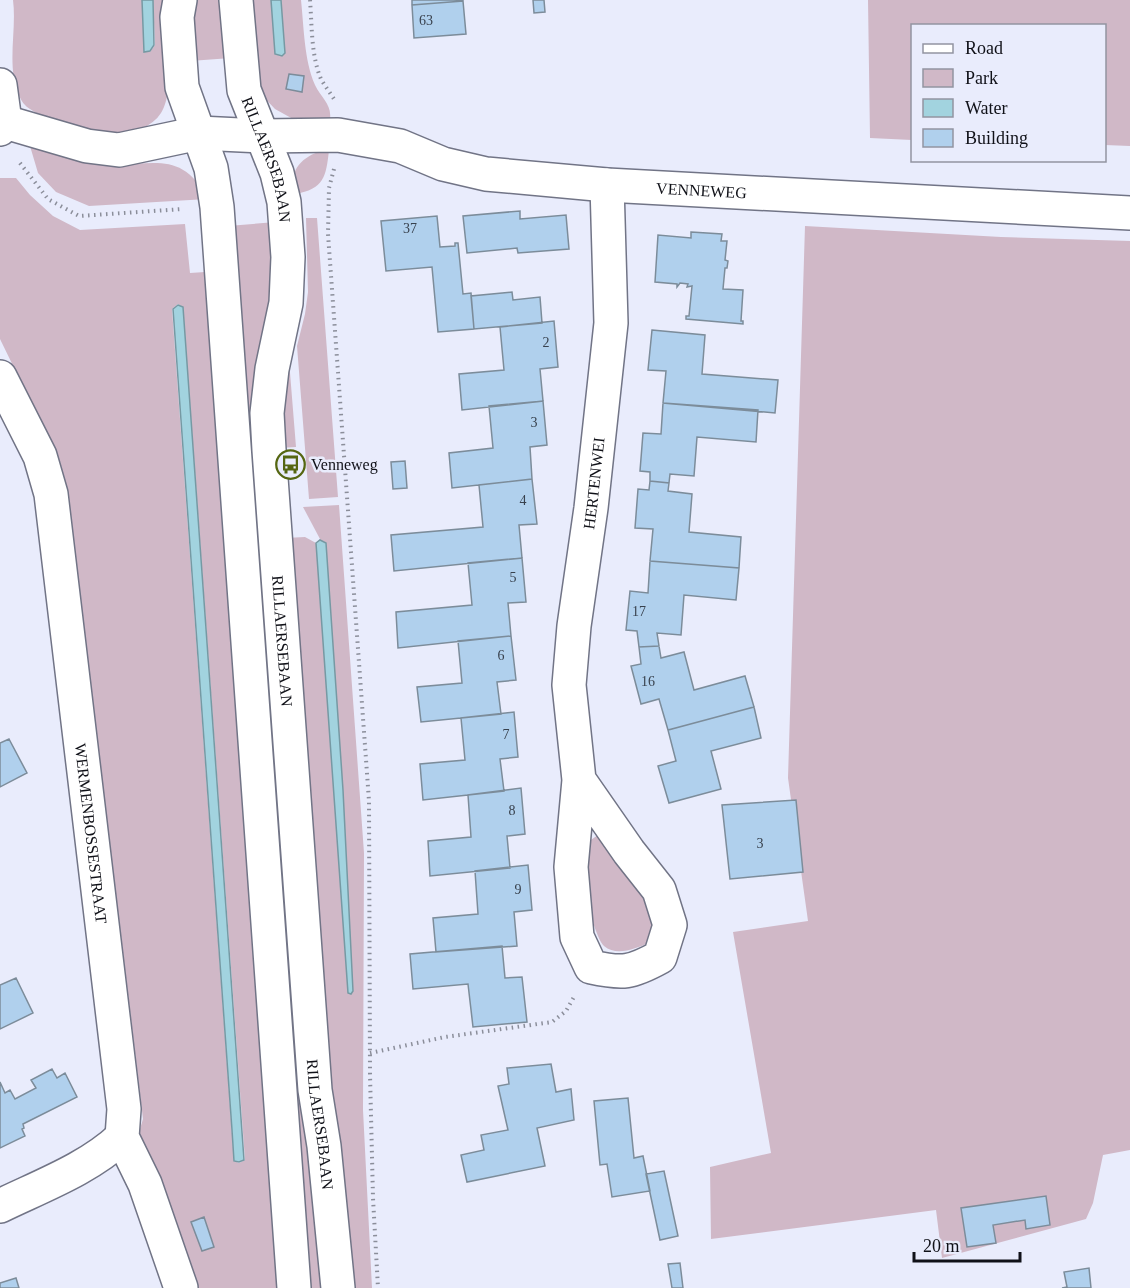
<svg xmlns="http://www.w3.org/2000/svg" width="1130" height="1288" font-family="Georgia,serif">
<rect width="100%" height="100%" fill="#e9ecfc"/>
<path fill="#d0b8c7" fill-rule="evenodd" d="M13,0H142L145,52H150L155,45L153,0H170C170,27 175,92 161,113C152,127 134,133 117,134C98,135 45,120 30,109C25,106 21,101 19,95C6,66 17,31 13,0Z
M192,0H227L231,58L190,61Z
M244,0H301C304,27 304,60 315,85C321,98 332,104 330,119H293L275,109L258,91Z
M868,0H1130V146L1105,145L1104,26H912V140L870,138Z
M30,146C52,152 75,161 97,164C143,170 181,144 207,199L89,206L56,192L38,173Z
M329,150C326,177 324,189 295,194C294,189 292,183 293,179C295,161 314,151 329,150Z
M0,178H16L30,195L53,216L80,230L185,224L190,273L205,272L286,1288H192L136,1142L143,1119L67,488L60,462L0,339ZM178,304L183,307L245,1160L239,1163L234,1161L172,309Z
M306,218H317L338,497L309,499L297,346L305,314L308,292Z
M276,222L275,305L328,1288H305L228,226Z
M805,226L1001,237L1130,241V1150L1103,1155L1093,1203L1086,1219L942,1258L936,1210L711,1239L710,1167L771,1153L733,932L808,921L788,778Z
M288,348L296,447L279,448Z
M339,505L364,853L363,1110L372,1288H348L285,538L305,537L316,543L320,539L303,507Z
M598,835L657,911L649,943C636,948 617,957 604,946C596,938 588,905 586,893C584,877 587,858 588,842Z"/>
<path fill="#a2d3df" stroke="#7699a3" stroke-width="1.5" d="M142,0H153L154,45L150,51L144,52Z
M271,0H281L285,53L282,56L275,54Z
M178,305L183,307L244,1160L239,1162L234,1161L232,1130L173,309Z
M320,540L326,543L343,790L353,991L351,994L348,993L316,543Z"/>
<path fill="#b0d0ed" stroke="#7c8c9a" stroke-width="1.5" d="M412,0H463V1L412,5Z
M533,0H544L545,12L534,13Z
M463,1L466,34L414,38L412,5Z
M289,74L304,76L302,92L286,89Z
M520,211V219L566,215L569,249L518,253L517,248L467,253L463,216Z
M437,216L440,247L455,246V243H458L463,294L471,293L474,329L438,332L432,267L386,271L381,221Z
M691,232L722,234L721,241H727L725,260L728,261L727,268H725L723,289L743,290L741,321H743V324L686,319V316H689L692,286L687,287L688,284L680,283L677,287V284L655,282L658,235L691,238Z
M512,292L513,300L540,297L542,323L474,329L471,296Z
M554,321L558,367L540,369L543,401L462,410L459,374L504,370L500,327Z
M652,330L705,335L702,374L778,380L775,413L663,403L666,371L648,370Z
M543,401L547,445L530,447L532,479L452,488L449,453L493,448L489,406Z
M663,403L758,410L756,442L697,437L694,476L670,474L669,483L650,481V472L640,471L643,433L661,434Z
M405,461L407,488L393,489L391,462Z
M532,479L537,524L519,525L522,558L394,571L391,535L483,527L479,485Z
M650,481L669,483L668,491L692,494L689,532L741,537L739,568L650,561L653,529L635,528L638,489L649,490Z
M522,558L526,602L508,603L511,636L398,648L396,612L472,605L468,563Z
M650,561L739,568L736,600L684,595L681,635L657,633L659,646L639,647L637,631L626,630L630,591L648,593Z
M511,636L516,680L497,682L501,714L421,722L417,687L462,683L458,641Z
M659,646L661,658L684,652L694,690L745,676L754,707L668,730L659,699L641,704L631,666L641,664L639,647Z
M754,707L761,738L711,751L721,789L669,803L658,766L676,761L668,730Z
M514,712L518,757L500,759L504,791L423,800L420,764L465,760L461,718Z
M9,739L27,773L0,787V743Z
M521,788L525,834L507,836L510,868L430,876L428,841L471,837L468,795Z
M796,800L803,872L730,879L722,805Z
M528,865L532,910L514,912L517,946L436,952L433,918L478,914L475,871Z
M502,946L505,978L522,977L527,1022L473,1027L468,984L413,989L410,954Z
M16,978L33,1013L0,1029V985Z
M551,1064L556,1092L571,1089L574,1120L537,1128L545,1166L467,1182L461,1155L484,1150L481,1135L508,1130L498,1086L509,1084L507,1068Z
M52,1069L57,1078L65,1073L77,1097L23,1124L24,1128L22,1129L25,1136L0,1148V1082L5,1093L10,1090L15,1099L36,1088L31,1080Z
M628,1098L634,1158L643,1156L650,1191L612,1197L607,1164L600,1165L594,1101Z
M664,1171L678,1236L660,1240L646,1174Z
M1046,1196L1050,1225L1026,1229L1025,1220L993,1225L996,1243L967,1247L961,1208Z
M204,1217L214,1247L202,1251L191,1222Z
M680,1263L683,1288H672L668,1264Z
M1089,1268L1091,1288H1062L1067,1287L1064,1272Z
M16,1278L19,1288H0V1283Z"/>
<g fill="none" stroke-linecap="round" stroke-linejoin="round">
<defs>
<g id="minor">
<path d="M0,85L5,122"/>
<path id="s1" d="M0,129L5,122L87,146L119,150L199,133L262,136L338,135L400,146L443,164L486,174L607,185L1130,213"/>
<path id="s2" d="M0,377L40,456L51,494L124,1109L122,1137L145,1184L181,1288"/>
<path id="s3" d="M579,780L629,852L659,890L670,925L660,957C631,973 623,974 591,967L577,937L571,867L579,780L569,685L574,626L591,508L611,323L607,185"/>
<path d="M0,1206C41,1186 88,1169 122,1137"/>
</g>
<g id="tertiary">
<path d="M180,0L177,17L182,87L211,168L217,207L294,1288"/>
<path id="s4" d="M236,0L244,90L277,173L284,202L288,257L286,303L272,369L267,413L269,450L315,1090L324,1146L338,1288"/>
</g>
</defs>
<use href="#minor" stroke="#717486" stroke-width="36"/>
<use href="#tertiary" stroke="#717486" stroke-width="36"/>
<path stroke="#8b8e9a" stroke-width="4" stroke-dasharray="1.5 4.5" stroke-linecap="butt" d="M310,0C312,25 311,56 321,79C325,86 330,93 334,99
M20,163L48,199L79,216L183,209
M334,169L329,188L328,234L369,801L370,1074L373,1198L378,1288
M370,1053L445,1037L552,1022L566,1011L575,995"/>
<use href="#minor" stroke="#fff" stroke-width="33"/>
<use href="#tertiary" stroke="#fff" stroke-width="33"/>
</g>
<defs>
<symbol id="bus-ring" viewBox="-11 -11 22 22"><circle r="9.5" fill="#e9ecfc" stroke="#561" stroke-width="1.5"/><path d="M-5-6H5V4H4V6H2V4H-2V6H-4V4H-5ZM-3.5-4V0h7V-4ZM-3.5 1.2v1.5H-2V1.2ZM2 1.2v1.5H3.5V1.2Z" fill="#561"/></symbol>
</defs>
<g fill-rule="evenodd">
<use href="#bus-ring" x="274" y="448" width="33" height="33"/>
</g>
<g text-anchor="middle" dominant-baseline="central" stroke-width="5" stroke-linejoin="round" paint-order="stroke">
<g font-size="14" fill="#38414d">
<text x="426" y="20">63</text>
<text x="410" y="228">37</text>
<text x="546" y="342">2</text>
<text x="534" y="422">3</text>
<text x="523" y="500">4</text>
<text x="513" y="577">5</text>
<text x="639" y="611">17</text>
<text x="501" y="655">6</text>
<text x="648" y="681">16</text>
<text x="506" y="734">7</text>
<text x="512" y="810">8</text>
<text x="760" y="843">3</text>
<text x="518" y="889">9</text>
</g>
<g font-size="16" fill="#101118" stroke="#e9ecfc">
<text stroke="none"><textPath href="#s4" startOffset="164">RILLAERSEBAAN</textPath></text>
<text stroke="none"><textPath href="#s1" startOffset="717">VENNEWEG</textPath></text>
<text stroke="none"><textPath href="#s3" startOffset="768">HERTENWEI</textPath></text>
<text stroke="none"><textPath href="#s4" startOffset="651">RILLAERSEBAAN</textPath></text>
<text stroke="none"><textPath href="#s2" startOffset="470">WERMENBOSSESTRAAT</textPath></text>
<text stroke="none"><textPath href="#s4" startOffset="1136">RILLAERSEBAAN</textPath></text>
</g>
<g font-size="16" fill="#101118" stroke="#e9ecfc" text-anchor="start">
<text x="311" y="464">Venneweg</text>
</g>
</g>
<rect x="911" y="24" width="195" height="138" fill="#e9ecfc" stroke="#9294a1" stroke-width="1.5"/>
<rect x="923" y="44" width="30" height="9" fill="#ffffff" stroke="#9294a1" stroke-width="1.5"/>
<text x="965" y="54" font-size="18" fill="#101118">Road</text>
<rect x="923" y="69" width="30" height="18" fill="#d0b8c7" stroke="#9294a1" stroke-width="1.5"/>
<text x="965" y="84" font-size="18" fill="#101118">Park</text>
<rect x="923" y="99" width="30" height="18" fill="#a2d3df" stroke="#9294a1" stroke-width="1.5"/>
<text x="965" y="114" font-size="18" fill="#101118">Water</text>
<rect x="923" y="129" width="30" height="18" fill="#b0d0ed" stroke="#9294a1" stroke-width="1.5"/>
<text x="965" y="144" font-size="18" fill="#101118">Building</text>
<path d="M914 1252v9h106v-9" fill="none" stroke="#101118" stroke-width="3"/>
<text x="923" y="1252" font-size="18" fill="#101118" stroke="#e9ecfc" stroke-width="4.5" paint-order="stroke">20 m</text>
</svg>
